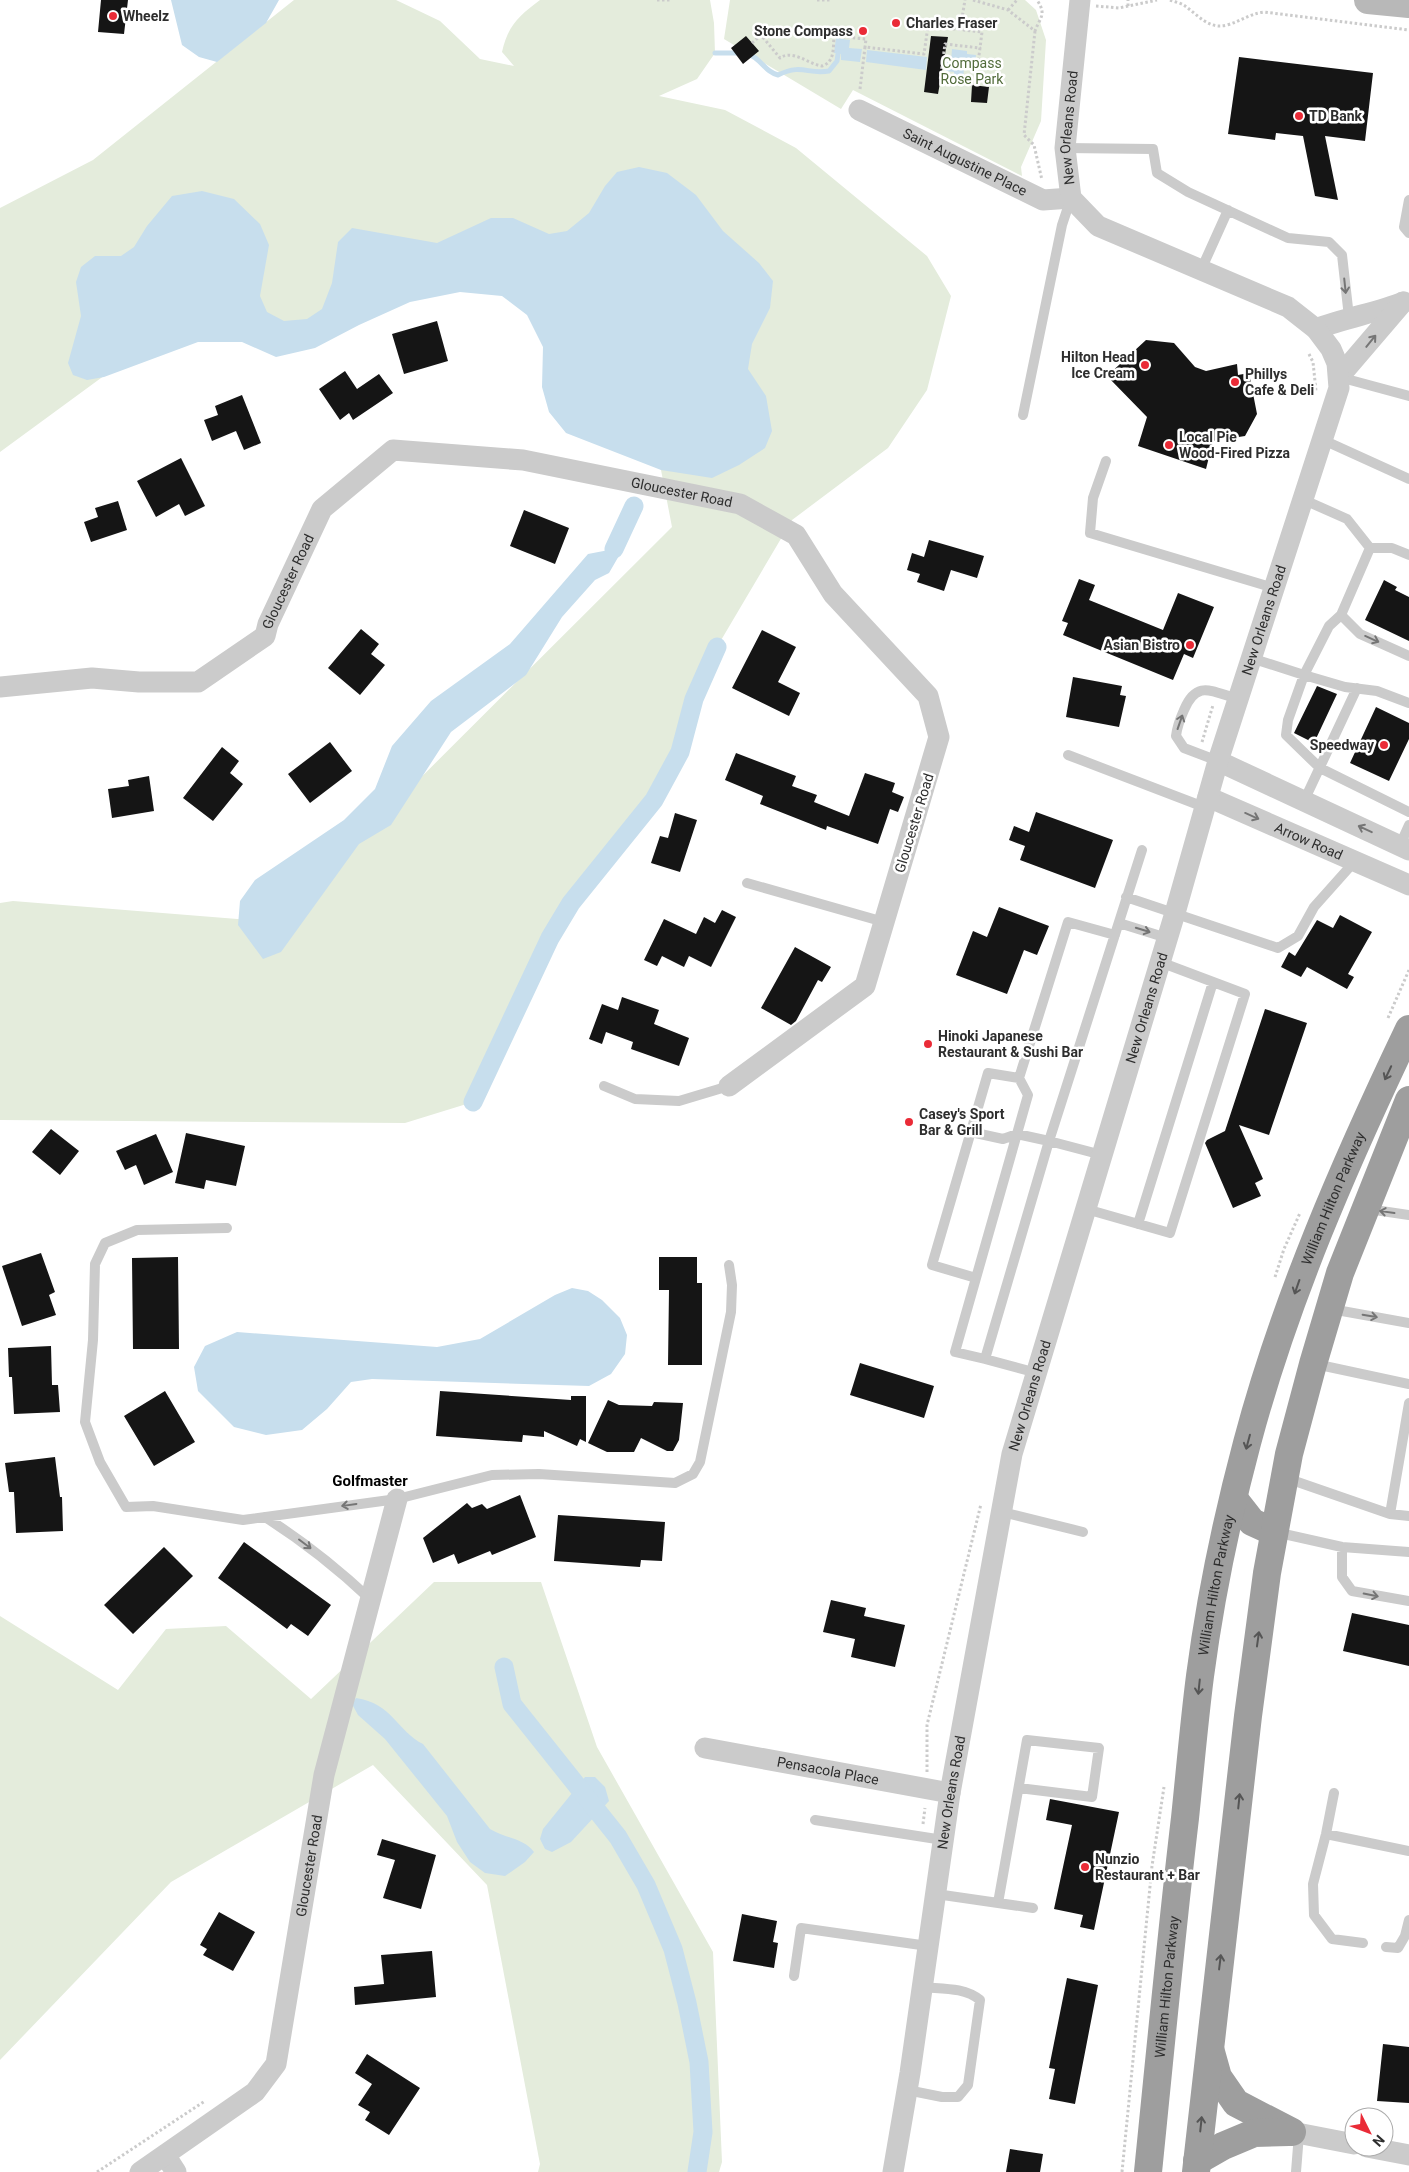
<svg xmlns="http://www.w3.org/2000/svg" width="1409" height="2172" font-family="Roboto,sans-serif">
<rect width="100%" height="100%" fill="#fff"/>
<path fill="#e4ecdc" d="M294,0H396L440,21L480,59L514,66L502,52C508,25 519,16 540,0H710L714,23L715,53L697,79L659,96L725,110L796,148L927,256L951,296L927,390L888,448L792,520L717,647L694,699L680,752L654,800L571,903L550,938L473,1102L405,1123L0,1120V903L13,901L276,922L672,527L661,470L513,253L299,342L202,304L0,452V208L93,160Z
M730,0H1025L1036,10L1046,40L1041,121L1021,167L1022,176L853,90L841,109L724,39Z
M434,1582H541L597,1747L713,1952L722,2162L719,2172H538L540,2164L487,1885L373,1765L171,1882L0,2060V1616L118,1690L166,1629L226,1626L311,1699Z"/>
<path fill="#c7deed" d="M171,0H279L266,23L217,62L199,57L182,45Z
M836,38L850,40L849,48L862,49L860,62L841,60V54L834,53Z
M952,49L967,51V54L976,55L974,70L964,69L963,79L954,78V72L946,71L947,62H951Z
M867,50L927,57L926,70L866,62Z
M639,167L667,173L696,195L723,231L759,263L773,281L770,308L752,344L748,369L766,396L772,431L765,448L739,465L712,478L661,470L566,433L549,412L542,387L543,347L527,315L502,296L460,292L410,302L359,325L315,348L276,357L242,342H198L104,377L87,380L73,375L68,363L81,316L76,282L81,267L95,256H121L134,247L147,226L172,196L202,191L234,199L260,224L269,245L260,296L267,312L284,321L307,319L322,309L332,283L338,242L352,228L437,243L491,218H513L549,234L567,231L589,213L605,186L617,172Z
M614,549L620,554L609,573L595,580L562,617L526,675L451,732L391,825L359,844L281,952L263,959L238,925L240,901L255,880L344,820L375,789L392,746L431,701L510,644L588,554Z
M572,1288L588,1291L602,1300L620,1318L627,1335L625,1354L611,1374L589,1386L372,1379L351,1382L327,1409L302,1430L266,1435L234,1427L198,1391L194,1367L205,1346L237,1332L437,1347L480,1339L555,1295Z
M356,1698C392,1703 397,1731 423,1744L490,1829C504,1838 524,1838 534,1852L525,1862L505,1876L485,1873L470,1862L457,1842L447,1816L385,1739L358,1715L352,1704Z
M585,1777H595L605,1787L609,1801L571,1842L552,1852L545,1849L540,1839L543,1829Z"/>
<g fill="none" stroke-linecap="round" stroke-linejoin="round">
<path stroke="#c7deed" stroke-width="5" d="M715,53H739
M747,54C761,57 764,72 778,75C803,63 807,75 829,71L837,61L838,54"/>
<path stroke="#c7deed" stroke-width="19" d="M614,549L634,506
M473,1102L550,938L571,903L654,800L680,752L694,699L717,647
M504,1667L512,1704L618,1837L646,1885L673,1949L687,2003L699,2062L703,2132L697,2172"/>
</g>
<path fill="#151515" d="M101,0H128L124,34L98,32Z
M746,36L759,51L743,64L731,48Z
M931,36L948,37L938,94L924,92Z
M1239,57L1373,73L1365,141L1325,136L1338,200L1315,196L1303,136L1276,133L1275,140L1228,134Z
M972,85L989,87L987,103L971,102Z
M437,321L448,361L404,374L392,334Z
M1146,340L1174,343L1195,367L1206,371L1237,364L1238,375L1249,373L1257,414L1245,436L1213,441L1206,469L1138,446L1147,417L1107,376Z
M345,371L357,389L379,374L393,393L353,420L349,413L340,420L319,389Z
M242,395L261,443L244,450L236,431L212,441L204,420L218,415L215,406Z
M181,458L205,506L185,516L179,504L156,517L137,481Z
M118,501L127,530L91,542L84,522L98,517L95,508Z
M524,510L569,528L555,564L510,546Z
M929,540L984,556L977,578L951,570L944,591L917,582L920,574L907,570L912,553L924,557Z
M1079,579L1095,585L1089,600L1163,630L1178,593L1214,607L1193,658L1184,654L1173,680L1063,635L1068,623L1062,621Z
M1384,580L1397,587L1395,590L1409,597V641L1365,620Z
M361,629L379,644L371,654L385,665L360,695L328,668Z
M762,630L796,647L778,682L800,693L789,716L732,688Z
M1073,677L1122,686L1120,695L1126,696L1119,727L1066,717Z
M1317,686L1337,694L1314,743L1294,733Z
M1376,707L1409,723V739L1389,781L1350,763Z
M330,742L352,771L310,803L288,774Z
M222,747L239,761L230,773L243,784L213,821L183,798Z
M736,753L796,776L792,786L817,795L814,802L849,816L865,773L895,783L892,792L904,797L898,812L890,809L878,844L827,826L826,830L760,804L763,796L725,780Z
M149,776L154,811L112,818L108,789L129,786L128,780Z
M1036,812L1113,840L1095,888L1020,860L1025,846L1009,840L1014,826L1029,832Z
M675,813L697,820L680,872L651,863L660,836L668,838Z
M999,907L1049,926L1037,955L1024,950L1007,994L956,975L973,931L987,937Z
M722,910L736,917L711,967L689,956L684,967L662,956L657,966L644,960L664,919L696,934L704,917L715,923Z
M1340,915L1372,932L1348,974L1354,977L1347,989L1307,967L1301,977L1281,967L1289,952L1295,956L1317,920L1333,928Z
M795,947L831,967L822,982L818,980L796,1021L791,1025L761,1008Z
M622,997L659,1010L654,1024L689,1038L679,1066L631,1049L633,1042L606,1032L602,1044L589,1039L602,1004L618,1010Z
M1265,1009L1307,1023L1269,1135L1239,1125L1263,1179L1255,1183L1261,1196L1233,1208L1205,1143L1207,1140L1225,1131Z
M51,1129L79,1151L60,1175L32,1152Z
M186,1133L245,1146L236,1186L206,1180L204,1189L175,1183Z
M156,1134L173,1172L144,1185L136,1165L125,1170L116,1151Z
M41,1253L55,1292L49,1295L56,1315L22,1326L2,1266Z
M178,1257L179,1349H133L132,1258Z
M659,1257H697V1283H702V1365H668L669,1290H659Z
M51,1346L52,1385H58L60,1412L14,1414L12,1377H9L8,1348Z
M860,1363L934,1386L924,1418L850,1395Z
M165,1391L195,1442L154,1466L124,1416Z
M440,1391L571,1400V1396H586V1442L580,1439L577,1446L544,1431V1437L523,1435L522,1442L436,1436Z
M608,1400L619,1405L652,1406L654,1402L683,1403L679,1440L673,1451H667L641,1438L634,1452H607L588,1443Z
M55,1457L60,1497H62L63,1531L16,1533L14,1492H9L5,1463Z
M520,1495L536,1537L492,1555L490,1551L458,1564L454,1554L433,1563L423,1538L467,1503L472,1508L482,1504L487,1509Z
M558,1515L665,1522L662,1561L641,1560L640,1567L554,1561Z
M244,1542L331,1605L308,1636L291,1624L287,1629L218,1578Z
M164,1547L193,1576L133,1634L104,1605Z
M831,1600L866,1608L864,1616L905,1625L895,1667L851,1657L855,1639L823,1632Z
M1352,1613L1409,1625V1666L1343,1651Z
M1050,1799L1119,1812L1094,1930L1080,1927L1083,1915L1054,1909L1072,1825L1046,1820Z
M382,1839L436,1855L421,1909L383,1898L395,1860L377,1855Z
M219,1912L255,1932L233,1971L203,1955L207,1949L200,1945Z
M742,1914L777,1921L773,1942L778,1943L774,1968L733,1961Z
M432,1951L436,1997L355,2005L354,1987L384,1984L381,1955Z
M1067,1978L1098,1985L1075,2104L1049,2099L1055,2069L1049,2068Z
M1383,2044L1409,2047V2103L1377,2101Z
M367,2054L420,2088L389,2135L365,2120L370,2112L358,2105L372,2084L355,2073Z
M1010,2149L1043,2154L1040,2172H1006Z"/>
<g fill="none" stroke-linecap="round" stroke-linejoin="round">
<path stroke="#cbcbcb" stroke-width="3" stroke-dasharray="2.5 2.5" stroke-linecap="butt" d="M657,0H670
M817,0H831
M973,0L1008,10L1035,31C1040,17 1047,15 1037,0
M1170,0C1175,2 1181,3 1185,6C1198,15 1209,30 1227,25C1241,21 1249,14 1264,12L1409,30
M1096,6L1119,8L1157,0
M1128,6V0
M1008,10L1017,0
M960,30L965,0
M1035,31L1024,135L1034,145L1042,180
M752,43L761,35L780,58C793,49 808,64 822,66C835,62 833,48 834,36L866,39L865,47
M945,44L980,48L975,85L940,81Z
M860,89L865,47L924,54L928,26L982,32L980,48
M1309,354L1313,362L1316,391
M1202,742L1213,705
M1388,1018L1409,970
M1275,1277L1284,1249L1300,1213
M927,1772V1725L981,1504
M923,1824L925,1808
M97,2172L205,2101
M1122,2172L1152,1866L1164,1787"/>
<path stroke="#cbcbcb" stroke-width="10" d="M1065,148L1153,149L1157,173L1188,192L1288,238L1329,242L1342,255L1349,317
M1409,200L1404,227L1409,233
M1201,270L1228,210
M1339,377L1409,396
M1023,415L1062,225L1071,198
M1321,439L1409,479
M1106,461L1093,498L1090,533L1274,588
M1302,499L1347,519L1370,548H1392L1409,555
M1341,615L1360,634L1409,656
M1251,658L1304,675L1329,626L1341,615L1370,548
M1409,703L1377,691L1345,687L1304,675L1288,720L1286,735L1320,768L1409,812
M1068,755L1204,807
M1218,761L1184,748L1176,736C1177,727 1180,719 1184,710C1197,679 1212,692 1238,699
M1304,801L1357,688
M1400,845L1409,825
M747,883L884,922
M1126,897L1278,948L1298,936L1314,907L1355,861
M1119,923L1167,938
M604,1086L635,1099L679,1101L729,1086
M971,1132L1003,1139L1017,1134L1049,1141L985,1359L1037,1373
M1102,1155L1049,1141L1142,850
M1086,1209L1170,1233L1245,994L1160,962
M1368,1209L1409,1215
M1138,1224L1213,982
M227,1228L137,1230L105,1243L95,1264L93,1340L85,1422L100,1462L126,1507L153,1506L243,1520L397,1499L492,1475L539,1474L675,1483L693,1474L700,1462L731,1312L732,1285L729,1265
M976,1278L932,1265L988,1073L1019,1078
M1331,1309L1409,1323
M985,1359L955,1352L1028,1095L1019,1078L1068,922L1115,935
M1315,1364L1409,1384
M1286,1478L1390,1514L1409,1403
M1002,1512L1083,1532
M1390,1514L1409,1516
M265,1517C303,1541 337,1568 370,1599
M1275,1532L1342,1547L1409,1552
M1342,1547V1577L1352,1591L1409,1601
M1334,1793L1326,1834L1313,1884L1314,1915L1332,1939L1363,1943
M815,1820L943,1840
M1326,1834L1409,1851
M936,1894L1033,1908
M998,1903L1027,1740L1099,1748L1092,1797L1019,1788
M1386,1947L1398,1948L1405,1936L1409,1920
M794,1976L801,1928L928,1946
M907,2090L942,2097H958L968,2085L980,2000C964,1987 942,1989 922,1987
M1296,2172L1299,2134"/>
<g stroke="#cbcbcb" stroke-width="21">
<path id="s1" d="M859,110L1043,200L1071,198"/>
<path d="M1316,329C1345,318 1375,313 1404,302"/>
<path d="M1339,377L1403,302"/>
<path id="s2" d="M0,687L92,678L139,682H198L265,636L268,624L322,509L393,450L523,460L740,504L796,535L833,594L928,696L939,737L865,986L729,1086"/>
<path d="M1218,761L1409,850"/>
<path id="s3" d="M1208,797L1409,885"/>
<path id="s4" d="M705,1748L950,1793"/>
<path d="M1292,2132L1354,2144"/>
<path d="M1367,2147L1409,2155"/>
<path d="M165,2155L176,2172"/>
<path id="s5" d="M140,2172L255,2092L276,2064L324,1775L397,1499"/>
<path id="s6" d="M893,2172L910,2073L950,1793L1012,1454L1175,913L1218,761L1339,388L1337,363L1331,349L1316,329L1288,307L1098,226L1071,198L1065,148L1080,0"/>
</g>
<path stroke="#b8b8b8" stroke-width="28" d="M1368,0L1409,4"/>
<g stroke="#9e9e9e" stroke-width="28">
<path d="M1234,1499L1252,1522L1274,1532"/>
<path d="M1211,2052L1218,2077L1236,2103L1292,2132"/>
<path d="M1197,2161L1223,2146L1254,2133L1289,2132"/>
<path id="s7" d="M1148,2172C1160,2054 1171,1936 1185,1818C1190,1770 1194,1723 1200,1676C1210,1600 1227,1518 1247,1443C1285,1300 1345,1163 1409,1029"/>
<path d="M1196,2172L1248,1716L1267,1573L1289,1454L1313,1364L1340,1273L1409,1100"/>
</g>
</g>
<defs><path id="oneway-shaft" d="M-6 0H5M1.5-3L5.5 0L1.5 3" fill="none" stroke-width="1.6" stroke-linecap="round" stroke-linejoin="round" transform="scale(1.25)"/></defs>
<g stroke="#757575">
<use href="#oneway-shaft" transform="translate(1345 286) rotate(84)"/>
<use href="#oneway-shaft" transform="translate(1371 341) rotate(-51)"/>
<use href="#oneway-shaft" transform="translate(1372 639) rotate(24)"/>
<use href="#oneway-shaft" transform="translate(1180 722) rotate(-71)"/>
<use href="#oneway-shaft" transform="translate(1252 816) rotate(24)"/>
<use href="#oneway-shaft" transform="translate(1365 829) rotate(-155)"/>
<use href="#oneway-shaft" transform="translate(1143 930) rotate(17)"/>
<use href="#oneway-shaft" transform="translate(1387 1212) rotate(-172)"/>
<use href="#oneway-shaft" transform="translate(1370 1316) rotate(10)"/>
<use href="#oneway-shaft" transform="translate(349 1505) rotate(172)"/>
<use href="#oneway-shaft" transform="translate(305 1544) rotate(37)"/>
<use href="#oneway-shaft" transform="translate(1371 1595) rotate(11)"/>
</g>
<g stroke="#555">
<use href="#oneway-shaft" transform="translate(1388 1073) rotate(115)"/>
<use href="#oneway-shaft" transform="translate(1297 1287) rotate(109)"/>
<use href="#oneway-shaft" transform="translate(1248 1442) rotate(105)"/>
<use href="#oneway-shaft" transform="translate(1258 1639) rotate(-82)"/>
<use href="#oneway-shaft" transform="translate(1199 1687) rotate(96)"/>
<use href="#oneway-shaft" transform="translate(1239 1801) rotate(-84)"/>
<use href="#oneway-shaft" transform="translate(1220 1962) rotate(-83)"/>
<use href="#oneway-shaft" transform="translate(1201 2124) rotate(-84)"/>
</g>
<g fill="#ea2b37" stroke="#fff" stroke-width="2">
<circle cx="113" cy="16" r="5"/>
<circle cx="896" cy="23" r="5"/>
<circle cx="863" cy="31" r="5"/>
<circle cx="1299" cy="116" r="5"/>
<circle cx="1145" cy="365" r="5"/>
<circle cx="1235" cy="382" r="5"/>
<circle cx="1169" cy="445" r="5"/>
<circle cx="1190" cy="645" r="5"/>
<circle cx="1384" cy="745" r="5"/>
<circle cx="928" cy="1044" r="5"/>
<circle cx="909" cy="1122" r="5"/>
<circle cx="1085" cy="1867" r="5"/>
</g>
<g text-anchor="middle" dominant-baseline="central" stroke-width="5" stroke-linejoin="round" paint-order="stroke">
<g font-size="14" font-weight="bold" fill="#2e2e2e" stroke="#fff" text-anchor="start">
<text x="123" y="16">Wheelz</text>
<text x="906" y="23">Charles Fraser</text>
<text x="853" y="31" text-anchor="end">Stone Compass</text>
<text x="1309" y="116">TD Bank</text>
<text x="1135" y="357" text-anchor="end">Hilton Head<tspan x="1135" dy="16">Ice Cream</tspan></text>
<text x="1245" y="374">Phillys<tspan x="1245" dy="16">Cafe &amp; Deli</tspan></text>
<text x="1179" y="437">Local Pie<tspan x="1179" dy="16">Wood-Fired Pizza</tspan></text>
<text x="1180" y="645" text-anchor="end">Asian Bistro</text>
<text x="1374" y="745" text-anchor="end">Speedway</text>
<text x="938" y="1036">Hinoki Japanese<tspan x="938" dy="16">Restaurant &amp; Sushi Bar</tspan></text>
<text x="919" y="1114">Casey's Sport<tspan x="919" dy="16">Bar &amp; Grill</tspan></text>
<text x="1095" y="1859">Nunzio<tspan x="1095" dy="16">Restaurant + Bar</tspan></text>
</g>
<g font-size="14" fill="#516b3a" stroke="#fff">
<text x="972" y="63">Compass<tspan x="972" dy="16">Rose Park</tspan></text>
</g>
<g font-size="14" fill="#2e2e2e" stroke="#fff">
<text stroke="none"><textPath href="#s6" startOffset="2260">New Orleans Road</textPath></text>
<text stroke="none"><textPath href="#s1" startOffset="118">Saint Augustine Place</textPath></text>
<text stroke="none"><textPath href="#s2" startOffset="804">Gloucester Road</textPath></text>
<text stroke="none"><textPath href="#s2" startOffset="339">Gloucester Road</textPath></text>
<text stroke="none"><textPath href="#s6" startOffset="1599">New Orleans Road</textPath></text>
<text transform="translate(914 823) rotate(-73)">Gloucester Road</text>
<text stroke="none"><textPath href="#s3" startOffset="110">Arrow Road</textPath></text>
<text stroke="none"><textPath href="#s6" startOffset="1194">New Orleans Road</textPath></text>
<text stroke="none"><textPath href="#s7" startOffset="996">William Hilton Parkway</textPath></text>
<text stroke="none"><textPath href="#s6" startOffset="789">New Orleans Road</textPath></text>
<text stroke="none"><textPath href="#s7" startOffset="591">William Hilton Parkway</textPath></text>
<text stroke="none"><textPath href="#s4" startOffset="125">Pensacola Place</textPath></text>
<text stroke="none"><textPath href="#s6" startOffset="384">New Orleans Road</textPath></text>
<text stroke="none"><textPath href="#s5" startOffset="376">Gloucester Road</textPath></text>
<text stroke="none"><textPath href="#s7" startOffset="186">William Hilton Parkway</textPath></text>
</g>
<g font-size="15" font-weight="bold" fill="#000" stroke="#fff">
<text x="370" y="1481">Golfmaster</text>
</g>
</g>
<g transform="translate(1369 2132) rotate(132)"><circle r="24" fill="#ffffff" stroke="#ababab"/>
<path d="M0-4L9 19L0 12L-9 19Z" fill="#ea2b37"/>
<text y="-8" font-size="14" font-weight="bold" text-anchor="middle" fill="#2e2e2e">N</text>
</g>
</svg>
